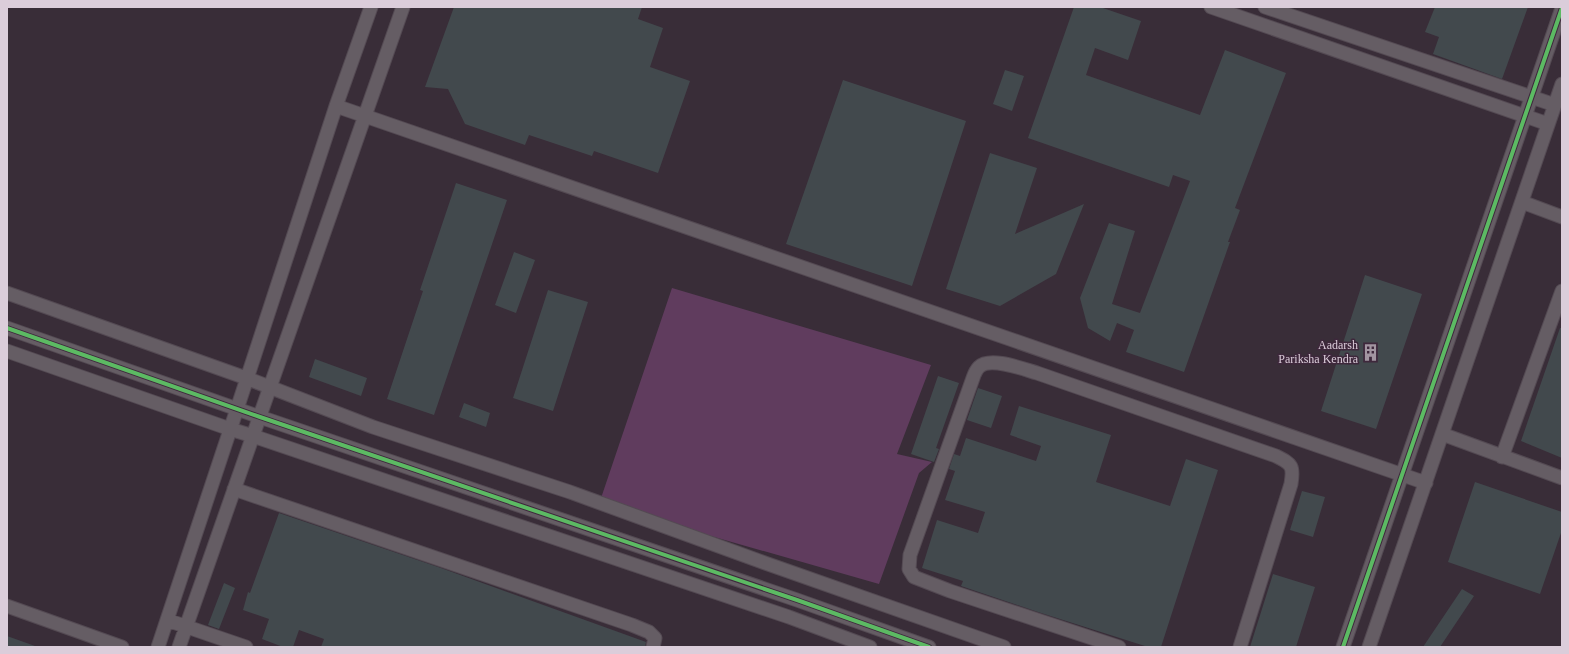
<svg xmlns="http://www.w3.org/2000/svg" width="1569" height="654" font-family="Georgia,serif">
<rect width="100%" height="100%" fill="#392d38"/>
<path fill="#603c5e" d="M672,288L931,365L897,454L932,462L919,473L879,584L599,504Z"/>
<path fill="#42494d" d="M454,7H642L638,19L663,28L650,67L690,81L658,173L594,151L592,156L529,135L525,145L465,124L448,89L425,87Z
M1074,7H1100L1141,21L1128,60L1095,48L1086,75L1200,115L1225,50L1286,73L1235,208L1240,210L1228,242H1230L1184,372L1126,352L1134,330L1117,323L1110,341L1088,328L1080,298L1109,223L1135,231L1112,304L1140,313L1190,181L1173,175L1169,187L1028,138Z
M1435,7H1528L1502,79L1433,54L1439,37L1425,32Z
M1005,70L1024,76L1012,111L993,104Z
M843,80L966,121L912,286L786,244Z
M990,153L1037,168L1015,234L1084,204L1056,274L1000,306L946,289Z
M456,183L507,200L434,415L387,399L423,291L420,290Z
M514,252L535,260L516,313L495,305Z
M1365,275L1422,294L1376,429L1321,411Z
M548,290L588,302L553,411L513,398Z
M1560,328H1562V458L1521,441Z
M315,359L367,378L361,396L309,377Z
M938,376L959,383L936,448L939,449L934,462L911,454Z
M978,388L1002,396L991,428L967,420Z
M464,403L490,413L486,427L459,417Z
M1019,406L1111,435L1096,482L1170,506L1186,459L1218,470L1161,647H1148L1038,612L961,586L963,581L922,568L937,520L978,533L985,512L945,500L955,471L949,469L954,454L960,456L966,438L1036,461L1041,446L1010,435Z
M1475,482L1562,512V530L1540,594L1448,562Z
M1302,491L1325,497L1313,537L1290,530Z
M279,513L441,568L646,642L645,647H321L324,639L299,630L293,647H283L262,639L269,619L243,610L248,592L250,593Z
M1273,574L1315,587L1296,647H1250Z
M224,583L235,588L219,629L208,625Z
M1462,589L1474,596L1440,647H1423Z
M7,636L35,646V647H7Z"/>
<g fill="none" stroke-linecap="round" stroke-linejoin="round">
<defs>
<path id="minor" d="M1211,7L1548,124
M1265,7L1555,105
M336,106L1426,483
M1522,202L1562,217
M7,293L246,378L373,427L570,492L765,563L1004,647
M7,328L260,417L797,600L929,647
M7,351L230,429L253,436L789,617L870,647
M1442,434L1562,478
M1502,457L1562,291
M234,489L632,625L649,632L655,638L653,647
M7,606L122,647
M167,620L246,647
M158,647L237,409L336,106L371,7
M179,647L403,7
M1119,647L950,591L914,577L909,569L910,555L973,378C974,375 976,370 979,367C990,356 1023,369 1037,373L1276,456C1292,464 1294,466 1291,484L1240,647
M1343,647L1562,8
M1369,647L1562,84"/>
</defs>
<use href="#minor" stroke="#544a53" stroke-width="15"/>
<use href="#minor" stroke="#655d64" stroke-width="13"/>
<defs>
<path id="cycleway" d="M7,328L260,417L797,600L929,647
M1343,647L1562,8"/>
</defs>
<use href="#cycleway" stroke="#3e283c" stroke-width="6"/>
<use href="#cycleway" stroke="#5cba63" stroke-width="4"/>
</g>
<defs>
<symbol id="building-bare" viewBox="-9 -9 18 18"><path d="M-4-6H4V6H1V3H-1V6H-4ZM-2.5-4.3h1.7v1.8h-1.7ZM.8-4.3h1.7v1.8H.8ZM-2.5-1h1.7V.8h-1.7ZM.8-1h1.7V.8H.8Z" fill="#a295a1" stroke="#3e283c" stroke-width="2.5" paint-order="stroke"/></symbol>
</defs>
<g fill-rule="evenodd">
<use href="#building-bare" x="1358" y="340" width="25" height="25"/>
</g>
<g text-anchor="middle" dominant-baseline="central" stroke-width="3" stroke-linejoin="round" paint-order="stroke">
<g font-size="12" fill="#dbcdda" stroke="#3e283c" text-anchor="end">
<text x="1358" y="345">Aadarsh<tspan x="1358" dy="14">Pariksha Kendra</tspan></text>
</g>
</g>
<rect width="1569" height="654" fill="none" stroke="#dbcdda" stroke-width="16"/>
</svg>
